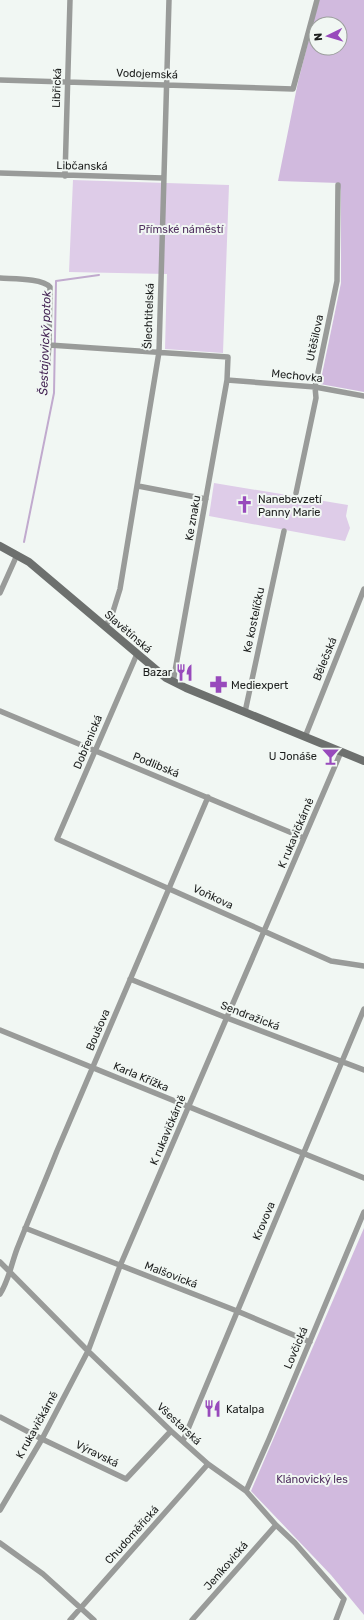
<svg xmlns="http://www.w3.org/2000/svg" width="364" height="1620" font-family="Rubik,sans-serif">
<rect width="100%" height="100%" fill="#f1f7f3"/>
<path fill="#decce8" d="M73,180L229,185L223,353L165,349L167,274L69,272Z
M214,483L348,505L346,516L350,528L345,541L209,516Z"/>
<path fill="#d1bade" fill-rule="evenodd" d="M319,0H364V392L320,384L341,283V191L339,183L278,181L298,82ZM316,24H340V48H316Z
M364,1228V1615L331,1575L251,1491Z"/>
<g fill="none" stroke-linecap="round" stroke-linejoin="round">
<path stroke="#c1aace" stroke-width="2" d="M24,542L54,393L56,281L99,275"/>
<path stroke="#999b99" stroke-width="5.5" d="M0,80L293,89L317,0
M0,173L163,178
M65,176L70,0
M0,278C12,279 42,278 50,287L49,345L228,357L227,380L173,682
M47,370L49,345
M227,380L315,387L364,396
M138,486L206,499
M296,493L316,398L315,387L337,281L338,185
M0,593L17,555
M105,626L111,618L120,589L159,352L169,0
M137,654L57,839L331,961L364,966
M0,711L304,838
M245,712L284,531
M305,737L364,589
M130,979L227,1018L364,1070
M0,1030L364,1178
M25,1228L237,1311L310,1342
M0,1262L88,1351L171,1431L208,1464L246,1491L276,1525L295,1543L344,1599L336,1620
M0,1294C9,1280 11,1265 17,1249C30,1216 44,1184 57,1151C107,1033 157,915 208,797
M0,1417L42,1439L126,1479L171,1431
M183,1441L364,1009
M246,1491L269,1439L364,1212
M0,1510L42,1439L88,1351L120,1266L341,752
M0,1543L43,1574L94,1620
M70,1620L208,1464
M192,1620L276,1525"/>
<path stroke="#6d706e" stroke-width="8" d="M0,546L29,562L166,678L186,688L364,761"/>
</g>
<defs>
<symbol id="church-bare" viewBox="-9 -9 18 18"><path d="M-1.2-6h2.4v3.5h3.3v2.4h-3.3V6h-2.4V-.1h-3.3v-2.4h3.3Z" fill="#984abc" stroke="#f1f7f3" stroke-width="2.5" paint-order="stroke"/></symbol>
<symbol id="restaurant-bare" viewBox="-9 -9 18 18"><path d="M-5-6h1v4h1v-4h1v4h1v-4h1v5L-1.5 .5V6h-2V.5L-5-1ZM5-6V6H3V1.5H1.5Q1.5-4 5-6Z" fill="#984abc" stroke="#f1f7f3" stroke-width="2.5" paint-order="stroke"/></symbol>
<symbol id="pharmacy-bare" viewBox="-9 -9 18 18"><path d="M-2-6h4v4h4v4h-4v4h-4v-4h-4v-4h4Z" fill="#984abc" stroke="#f1f7f3" stroke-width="2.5" paint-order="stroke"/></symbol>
<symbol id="bar-bare" viewBox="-9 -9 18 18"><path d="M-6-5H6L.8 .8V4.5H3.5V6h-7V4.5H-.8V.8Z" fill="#984abc" stroke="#f1f7f3" stroke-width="2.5" paint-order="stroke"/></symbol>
</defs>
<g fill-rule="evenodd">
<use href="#church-bare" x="232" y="492" width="25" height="25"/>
<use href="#restaurant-bare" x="172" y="660" width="25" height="25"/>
<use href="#pharmacy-bare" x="206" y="672" width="25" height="25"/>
<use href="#bar-bare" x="318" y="744" width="25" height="25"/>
<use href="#restaurant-bare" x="200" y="1396" width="25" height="25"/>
</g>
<g text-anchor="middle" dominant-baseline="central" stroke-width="4" stroke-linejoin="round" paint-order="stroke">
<g font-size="11" fill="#1c1e1d" stroke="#f1f7f3">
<text transform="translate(147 74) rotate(2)">Vodojemská</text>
<text transform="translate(57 88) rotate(-88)">Libřická</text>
<text transform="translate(82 166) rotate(1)">Libčanská</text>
<text transform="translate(149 316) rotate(-88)">Šlechtitelská</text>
<text transform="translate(315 338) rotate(-78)">Utěšilova</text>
<text transform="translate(297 376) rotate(6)">Mechovka</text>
<text transform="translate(193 518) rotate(-80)">Ke znaku</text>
<text transform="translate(254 620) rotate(-78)">Ke kostelíčku</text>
<text transform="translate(128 632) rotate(41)">Slavětínská</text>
<text transform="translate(325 659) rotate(-68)">Bělečská</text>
<text transform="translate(88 742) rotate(-67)">Dobřenická</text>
<text transform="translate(156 765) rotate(22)">Podlibská</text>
<text transform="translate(296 833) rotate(-67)">K rukavičkárně</text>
<text transform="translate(213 897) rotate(25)">Voňkova</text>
<text transform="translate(250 1016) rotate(21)">Sendražická</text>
<text transform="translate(98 1030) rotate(-67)">Boušova</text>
<text transform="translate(141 1077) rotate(23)">Karla Křížka</text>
<text transform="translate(168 1130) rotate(-67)">K rukavičkárně</text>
<text transform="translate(264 1221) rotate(-67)">Krovova</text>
<text transform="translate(171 1275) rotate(21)">Malšovická</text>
<text transform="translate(296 1348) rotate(-67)">Lovčická</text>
<text transform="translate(179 1424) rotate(43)">Všestarská</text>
<text transform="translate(37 1425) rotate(-61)">K rukavičkárně</text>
<text transform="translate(97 1454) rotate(26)">Výravská</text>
<text transform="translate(132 1535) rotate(-48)">Chudoměřická</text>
<text transform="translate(226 1566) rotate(-49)">Jeníkovická</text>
</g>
<g font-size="11" fill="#523261" stroke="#f1f7f3">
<text x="181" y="229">Přímské náměstí</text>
<text x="312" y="1479">Klánovický les</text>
</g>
<g font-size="11" fill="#1c1e1d" stroke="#f1f7f3" text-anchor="start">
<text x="258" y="499">Nanebevzetí<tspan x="258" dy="13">Panny Marie</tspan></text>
<text x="172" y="672" text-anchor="end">Bazar</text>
<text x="231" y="685">Mediexpert</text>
<text x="317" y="756" text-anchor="end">U Jonáše</text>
<text x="226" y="1409">Katalpa</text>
</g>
<g font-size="12" font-style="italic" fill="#462756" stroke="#f1f7f3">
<text transform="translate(45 343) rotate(-88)">Šestajovický potok</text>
</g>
</g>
<g transform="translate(328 36) rotate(265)"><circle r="19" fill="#f1f7f3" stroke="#9ca09d"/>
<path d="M0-3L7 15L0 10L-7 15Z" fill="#984abc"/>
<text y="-6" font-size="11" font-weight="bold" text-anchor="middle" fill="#1c1e1d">N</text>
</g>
</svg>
